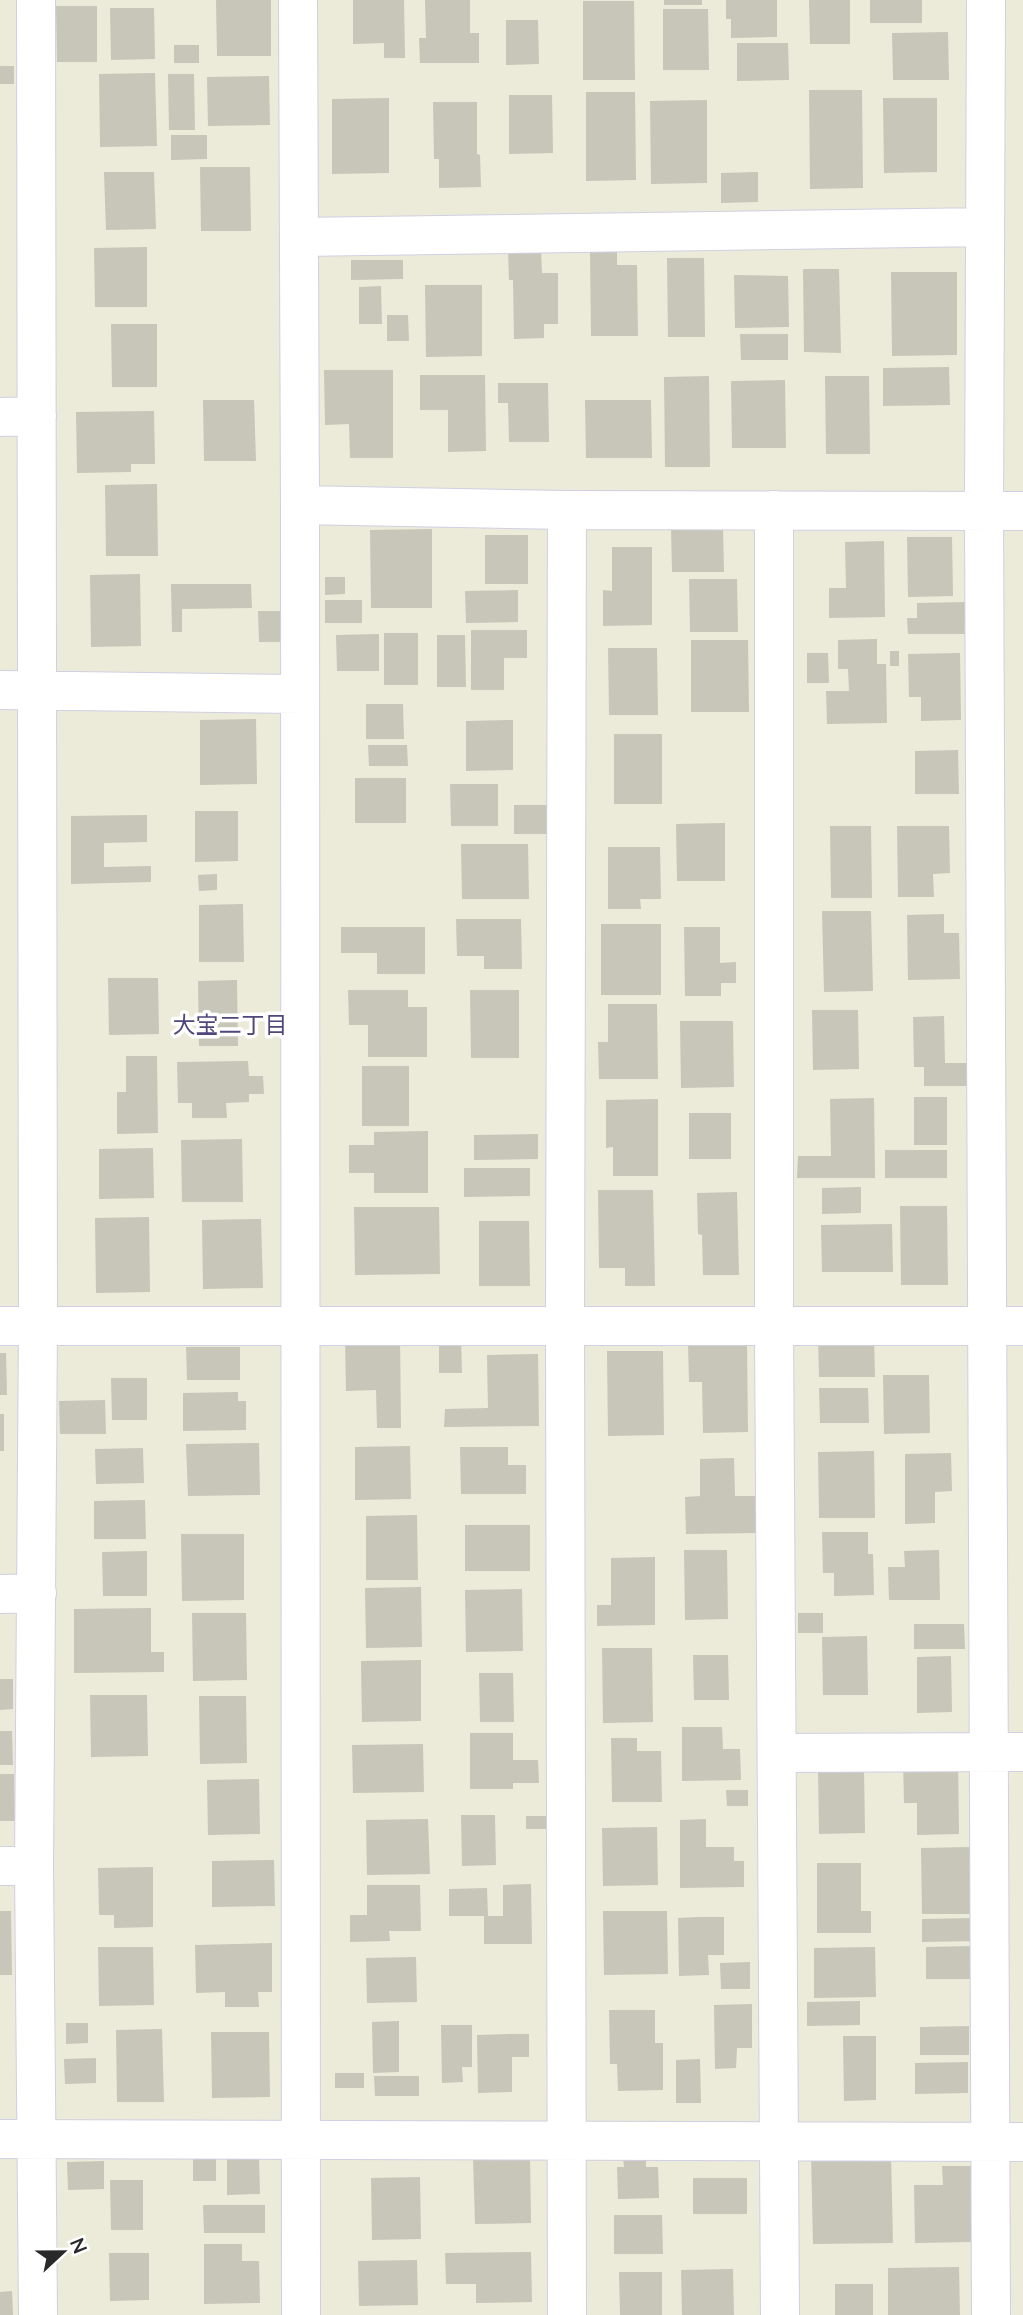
<svg xmlns="http://www.w3.org/2000/svg" width="1023" height="2315" font-family="Lato,'Noto Sans JP',sans-serif">
<rect width="100%" height="100%" fill="#ecead9"/>
<path fill="#c7c6b9" d="M216,0H271V56H217Z
M353,0H404L405,58H384V43L353,44Z
M425,0H470V33H479V63H420L419,38H426Z
M664,0H702V5H664Z
M726,0H777V37L731,38V19H726Z
M809,0H850V44H810Z
M870,0H922V23H870Z
M583,1H634L635,80H583Z
M56,6H97V62H57Z
M110,8H154L155,59L111,60Z
M663,9H708L709,70H663Z
M506,20H538L539,64L506,65Z
M948,32L949,80H893L892,33Z
M737,43H788L789,80L737,81Z
M174,45H199V63H174Z
M0,66H14V84H0Z
M155,73L157,146L100,147L99,74Z
M168,74H194L195,130H169Z
M269,76L270,125L208,126L207,77Z
M809,90H862L863,188L810,189Z
M586,92H635L636,180L586,181Z
M509,95H552L553,153L509,154Z
M389,98V173L332,174V99Z
M883,98H937V172L884,173Z
M707,100V183L651,184L650,101Z
M433,102H477V154L480,155L481,187L439,188V159H434Z
M171,135H207V159L171,160Z
M200,167H250L251,231H201Z
M104,172H154L156,229L106,230Z
M758,172V202L721,203V173Z
M147,247V307H95L94,248Z
M508,248H541L542,273H558V324H544V338L514,339L513,280H509Z
M590,252H617V265H637L638,336H591Z
M667,258H704L705,337H668Z
M351,260H403V279L351,280Z
M803,269H839L841,353L804,352Z
M891,272H957V355L892,356Z
M734,275L788,276L789,327L735,328Z
M425,285H482V356L426,357Z
M381,286L382,324H359V287Z
M387,315H408L409,341H387Z
M111,324H157V387H112Z
M740,334H788V360H741Z
M949,367L950,405L883,406V368Z
M324,370H393V458H350L349,424L325,425Z
M420,375H485L486,451L448,452V410H420Z
M709,376L710,467H665L664,377Z
M825,376H869L870,454H826Z
M785,380L786,448H732L731,381Z
M498,383H548L549,442H509L508,403H498Z
M203,400H254L256,461H204Z
M585,400H651L652,458H586Z
M154,411L155,464H131V472L77,473L76,412Z
M157,484L158,556H106L105,485Z
M723,527L724,572H672L671,528Z
M432,529V608H371L370,530Z
M485,535H528V584H485Z
M907,537H952L953,596L908,597Z
M884,541L885,617L829,618V588H846L845,542Z
M612,547H652V625L603,626V590L612,591Z
M140,574L141,646L91,647L90,575Z
M325,577H345V594L325,595Z
M689,579H737L738,632H690Z
M171,584H251L252,608L182,609V632H172Z
M518,590V622L466,623L465,591Z
M325,600H362V623H325Z
M969,602V634H908L907,618H917V603Z
M258,611H282V642H259Z
M471,630H527V658H504V690H471Z
M384,633H418V685H384Z
M379,634V671H337L336,635Z
M437,635H465L466,687H437Z
M877,639V664H886L887,723L827,724L826,691H849L848,669H838V640Z
M691,640H748L749,712H691Z
M608,648H657L658,715H609Z
M890,651H899V666H890Z
M807,653H828L829,683H807Z
M960,653L961,720L921,721V697H909L908,654Z
M366,704H403L404,739H366Z
M256,719L257,784L200,785V720Z
M513,720V770L466,771V721Z
M614,734H662V804H614Z
M368,745H407L408,766H369Z
M958,750L959,794H915V751Z
M355,778H406V823H355Z
M450,784H498V826H451Z
M514,805H547V834H514Z
M195,811H238V861L195,862Z
M147,815V842L104,843V867L151,866V882L71,884V816Z
M725,823V881H677L676,824Z
M830,826H871L872,898H831Z
M897,826H949L950,873L933,874L934,897H898Z
M461,844H528L529,899H462Z
M608,847H660L661,899H640L641,909H608Z
M217,874V890L199,891L198,875Z
M243,904L244,962H199V905Z
M822,911H871L873,991L824,992Z
M944,914V933H959L960,979L908,980L907,915Z
M456,919H521L522,969H484V956H457Z
M601,924H661V995H601Z
M341,927H425V974H377V953H341Z
M684,927H720V963L736,962V983H721V996H685Z
M108,978H158L159,1034L109,1035Z
M237,980L238,1046H199L198,981Z
M348,990H408V1007H427V1057H368V1025H349Z
M470,990H519V1058H471Z
M608,1004H657L658,1079H599L598,1042H608Z
M812,1010H858L859,1069L813,1070Z
M944,1016L945,1063H969V1086H924V1067H914L913,1017Z
M680,1021H733L734,1087L681,1088Z
M126,1056H157L158,1133L117,1134V1092H126Z
M248,1061L249,1076H263L264,1094H249V1102L226,1103L227,1118H192V1103H178L177,1062Z
M362,1066H409V1126H362Z
M914,1097H947V1145H914Z
M874,1098L875,1178H797L798,1156H831L830,1099Z
M658,1099V1176H613V1147L606,1148V1100Z
M689,1113H731V1159H689Z
M428,1131V1193H374V1173H349V1145H374V1132Z
M538,1134V1159L474,1160V1135Z
M242,1139L243,1202H182L181,1140Z
M153,1148L154,1198L99,1199V1149Z
M885,1150H947V1178H885Z
M464,1168H530V1196L464,1197Z
M861,1187V1213L822,1214V1188Z
M598,1190H653L655,1286H625V1268H599Z
M737,1192L739,1275H703L702,1235L698,1234L697,1193Z
M900,1206H947L948,1285H901Z
M354,1207H439L440,1274L355,1275Z
M149,1217L150,1292L96,1293L95,1218Z
M261,1219L263,1288L203,1289L202,1220Z
M479,1221H529L530,1286H479Z
M892,1224L893,1272H822L821,1225Z
M439,1335H461L462,1373H439Z
M400,1338L401,1428H377L376,1390L346,1391L345,1339Z
M818,1338H874L875,1377H819Z
M747,1344L748,1432L703,1433L702,1382H689L688,1345Z
M186,1347H240V1380H187Z
M607,1351H663L664,1435L608,1436Z
M0,1353H6L7,1395H0Z
M538,1354L539,1426L444,1427L445,1409L488,1408L487,1355Z
M883,1375H929L930,1433L884,1434Z
M111,1378H147V1420H112Z
M819,1388H868L869,1423H820Z
M238,1392V1401H246V1430L183,1431V1393Z
M105,1400L106,1434H60L59,1401Z
M0,1414H4V1451H0Z
M259,1443L260,1495L188,1496L186,1444Z
M410,1446L411,1499L355,1500V1447Z
M460,1447H508V1465H526V1494H461Z
M143,1448L144,1483L96,1484L95,1449Z
M874,1451L875,1518H819L818,1452Z
M951,1453L952,1491L935,1492V1523L905,1524V1454Z
M734,1458L735,1496H756V1533L686,1534L685,1497L700,1496V1459Z
M145,1500L146,1539H94V1501Z
M417,1515L418,1580H366V1516Z
M465,1525H530V1571H465Z
M822,1532H868V1554H873L874,1595L834,1596V1573H823Z
M181,1534H244V1600L182,1601Z
M684,1550H727L728,1619L685,1620Z
M939,1550L940,1600H889L888,1567H905L904,1551Z
M147,1551V1596H103L102,1552Z
M655,1557V1625L597,1626V1605H611V1558Z
M421,1587L422,1647L366,1648L365,1588Z
M522,1589L523,1651L466,1652L465,1590Z
M151,1608V1652H164V1672L74,1673V1609Z
M192,1613H246L247,1680L193,1681Z
M798,1613H823V1633H798Z
M914,1624H964L965,1649H914Z
M867,1636L868,1695H823L822,1637Z
M602,1648H652L653,1722L603,1723Z
M693,1655H728L729,1700H694Z
M951,1656L952,1712L917,1713V1657Z
M421,1660V1721L362,1722L361,1661Z
M479,1673H513L514,1722H480Z
M0,1679H13V1709L0,1710Z
M90,1695H147L148,1756L91,1757Z
M199,1696H246L247,1763L200,1764Z
M682,1727H722L723,1749H740L741,1780L682,1781Z
M0,1731H12L13,1765H0Z
M470,1733H513V1760H538L539,1783H513V1789H470Z
M611,1738H637V1751H661L662,1802H612Z
M423,1744L424,1792L353,1793L352,1745Z
M903,1758H958L959,1834L917,1835V1803H904Z
M864,1771L865,1833L819,1834L818,1772Z
M0,1774H14L15,1821H0Z
M259,1779L260,1834L208,1835L207,1780Z
M726,1790H748V1806H727Z
M461,1815H495L496,1865L462,1866Z
M526,1816H547V1829H526Z
M428,1819L430,1874L367,1875L366,1820Z
M706,1819V1847H734V1861H744V1887L680,1888V1820Z
M657,1827L658,1885L603,1886L602,1828Z
M971,1847L972,1914H922L921,1848Z
M274,1860L275,1906L212,1907V1861Z
M817,1863H861V1911H871V1933H817Z
M153,1867V1927L114,1928V1915H99L98,1868Z
M531,1884L532,1944H484V1916H449V1889L487,1888L488,1916H503V1885Z
M367,1885H420L421,1931H389L390,1941L350,1942V1915H367Z
M0,1911H11L12,1975H0Z
M603,1911H667L668,1974L604,1975Z
M698,1917H724V1955H708L709,1975L679,1976L678,1918Z
M977,1918V1941L922,1942V1919Z
M272,1943V1992H258L259,2007H225V1992L196,1993L195,1945Z
M973,1946V1979H926V1947Z
M98,1947H153L154,2005L99,2006Z
M875,1947L876,1997L814,1998V1948Z
M416,1957L417,2002L367,2003L366,1958Z
M750,1962V1989H721L720,1963Z
M860,2001V2025L807,2026V2002Z
M752,2004V2048H737L736,2068L715,2069L714,2005Z
M609,2010H655V2043H663V2090L618,2091L617,2064H610Z
M399,2021V2072L373,2073L372,2022Z
M66,2023H88V2043L66,2044Z
M441,2025H472V2067H462L463,2082L442,2083Z
M969,2026V2055H920V2027Z
M162,2029L164,2102H117L116,2030Z
M211,2032H269L270,2097L212,2098Z
M511,2034H529V2057H512V2092L478,2093L477,2035Z
M843,2036H876V2100L844,2101Z
M96,2058V2083L65,2084L64,2059Z
M700,2059L701,2103H676V2060Z
M968,2062V2093L915,2094V2063Z
M335,2073H364V2088H335Z
M374,2076H419V2096H375Z
M891,2153L893,2243L813,2244L811,2154Z
M646,2156V2167H658L659,2198L618,2199L617,2167H624L623,2157Z
M530,2157L531,2223L475,2224L473,2158Z
M259,2158L260,2194L227,2195V2159Z
M193,2159H216V2181H193Z
M104,2161V2189L68,2190L67,2162Z
M942,2166H971L972,2242L915,2243L914,2185H943Z
M420,2177L421,2239L372,2240L371,2178Z
M693,2178H747V2214H693Z
M110,2180H143V2230H111Z
M203,2205H265V2233H204Z
M614,2215H662L663,2254H614Z
M204,2244H242V2261H259L260,2303L204,2304Z
M531,2252L532,2302L476,2303V2284H446L445,2253Z
M109,2253H149V2300L110,2301Z
M417,2260L418,2305L359,2306L358,2261Z
M959,2267L960,2315H888V2268Z
M733,2269L734,2315H682L681,2270Z
M619,2272H662V2315H620Z
M835,2284H873V2315H835Z
M12,2291L13,2315H0V2292Z"/>
<g fill="none" stroke-linecap="round" stroke-linejoin="round">
<defs>
<path id="minor" d="M36,0L38,1326L34,1866L38,2315
M298,0L300,505L301,2315
M986,0L984,511L991,2315
M299,237L985,227
M0,417L37,416
M300,505L567,510L1023,511
M774,510V1327L780,2315
M0,690L300,694
M0,1326H1023
M0,1594L37,1593
M777,1753L1023,1752
M0,1866H34
M0,2139L1023,2142
M567,2315L565,1325L567,510"/>
</defs>
<use href="#minor" stroke="#d1cfe3" stroke-width="40"/>
<use href="#minor" stroke="#fff" stroke-width="38"/>
</g>
<g text-anchor="middle" dominant-baseline="central" stroke-width="7" stroke-linejoin="round" paint-order="stroke">
<g font-size="23" fill="#4f477b" stroke="#fff">
<text x="230" y="1024">大宝二丁目</text>
</g>
</g>
<g transform="translate(63 2252) rotate(68)" stroke="#ffffff" stroke-width="5" paint-order="stroke">
<path d="M0-5L12 26L0 18L-12 26Z" fill="#292929"/>
<text y="-10" font-size="19" font-weight="bold" text-anchor="middle" fill="#292929">N</text>
</g>
</svg>
